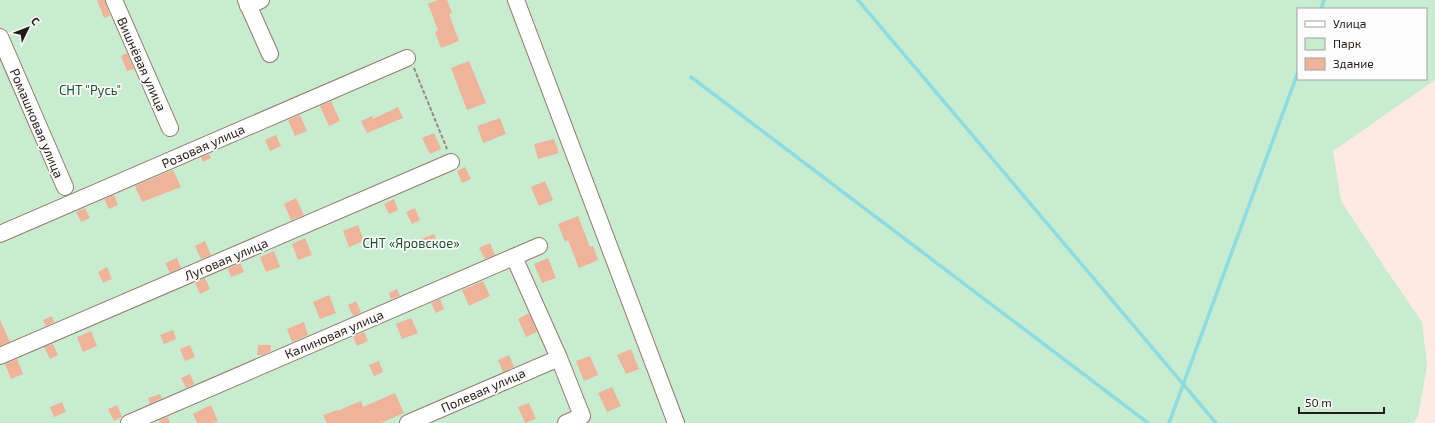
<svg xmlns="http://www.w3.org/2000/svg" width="1435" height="423" font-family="'Exo 2',sans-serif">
<rect width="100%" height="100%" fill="#fdeae2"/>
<path fill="#c7eccf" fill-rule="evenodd" d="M0,0H510L668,423H0Z
M526,0H1435V80L1333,151L1341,201L1387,271L1422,322L1427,366L1418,416L1414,423H683ZM1298,9H1426V79H1298Z"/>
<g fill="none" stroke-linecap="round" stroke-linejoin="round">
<path stroke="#8cdce1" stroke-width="3.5" d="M858,0L1216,423
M1321,9L1324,0
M691,77L1148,423
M1169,423L1298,72"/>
</g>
<path fill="#efb39a" d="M97,0H105L110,16L104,18Z
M438,0H447L452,13L449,14L459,41L441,48L435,32L438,30L428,4Z
M127,53L134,69L127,71L121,56Z
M469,61L486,103L467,110L451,68Z
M331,101L340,121L329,126L320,106Z
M398,107L403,118L367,133L361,121L372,116L373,119Z
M300,115L307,131L295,136L288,120Z
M500,118L506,134L483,143L477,126Z
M434,133L441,149L430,154L422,138Z
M276,135L281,146L270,151L265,140Z
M554,139L559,153L538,159L534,144Z
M209,154L211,158L203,162L201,157Z
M465,167L471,179L462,183L457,171Z
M173,170L181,187L142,202L135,186Z
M545,181L553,200L539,206L531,187Z
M114,195L118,205L109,209L104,199Z
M296,198L304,215L291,220L284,204Z
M394,199L398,210L389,214L384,204Z
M85,208L90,218L81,222L76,212Z
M415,208L420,220L412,224L406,212Z
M578,216L590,247L593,246L598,260L579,268L568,240L565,242L558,224Z
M358,225L364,241L349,247L343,231Z
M434,234L437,243L425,248L421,239Z
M305,238L312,255L298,260L292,244Z
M205,241L211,255L201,259L195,246Z
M490,243L495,255L485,259L479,248Z
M274,251L280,267L266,272L260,257Z
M177,258L181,268L170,273L165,263Z
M548,258L556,278L542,283L534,264Z
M240,263L244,272L231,277L228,269Z
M107,267L112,279L103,283L98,272Z
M205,278L210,289L200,294L195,283Z
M483,281L490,296L469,306L462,290Z
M397,289L400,296L391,299L389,293Z
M329,295L336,313L320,319L313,302Z
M440,299L444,309L436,313L431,303Z
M356,301L361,312L353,316L348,305Z
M529,313L537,332L526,337L518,319Z
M52,316L54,322L46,326L43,320Z
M411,318L418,333L402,339L396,324Z
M0,320L10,342L0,346Z
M304,322L308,335L292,342L287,329Z
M173,330L176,339L164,344L160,335Z
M91,331L97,346L83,352L77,337Z
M364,332L368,341L357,346L353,337Z
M53,344L58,355L50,359L44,347Z
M190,345L195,357L185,361L180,349Z
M258,345H271V351L263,355H257Z
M631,349L639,369L626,374L617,355Z
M509,355L514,367L503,372L498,360Z
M590,356L598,375L584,381L576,361Z
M17,359L23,374L11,379L5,364Z
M379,361L383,372L374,376L369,365Z
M190,374L194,384L186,388L181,378Z
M612,387L621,406L607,412L598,393Z
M395,393L404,413L381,423H327L323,415L337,410V411L361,401L363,407Z
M160,394L162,398L150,404L148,398Z
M62,402L66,412L54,417L50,407Z
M529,403L536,419L525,423L518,407Z
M117,405L122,417L114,421L108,409Z
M211,405L218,421L213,423H197L193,414Z
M168,417L170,423H160L159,420Z"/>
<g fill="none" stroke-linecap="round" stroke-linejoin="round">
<defs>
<path id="minor" d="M114,0L170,128
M246,0L270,54
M516,0L676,423
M248,6L261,0
M0,37L65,187
M0,234L407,58
M514,257L559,358L582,416L566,423
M0,356L451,162
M129,423L539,246
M408,423L559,358"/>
</defs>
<use href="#minor" stroke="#95796e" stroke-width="18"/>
<path stroke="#988983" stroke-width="2" stroke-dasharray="4 2" stroke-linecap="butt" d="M414,68L447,149"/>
<use href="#minor" stroke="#fff" stroke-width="16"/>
</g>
<g text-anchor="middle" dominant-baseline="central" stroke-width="3.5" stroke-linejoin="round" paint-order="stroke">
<g font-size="13" fill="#251b16" stroke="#fcfcfc">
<text transform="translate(142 64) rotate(66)">Вишнёвая улица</text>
<text transform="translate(37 123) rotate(67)">Ромашковая улица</text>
<text transform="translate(203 146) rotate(-24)">Розовая улица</text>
<text transform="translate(226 259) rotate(-23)">Луговая улица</text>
<text transform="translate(334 334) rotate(-23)">Калиновая улица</text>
<text transform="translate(483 390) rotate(-24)">Полевая улица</text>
</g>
<g font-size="13" fill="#1a542e" stroke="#fcfcfc">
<text x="90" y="90">СНТ "Русь"</text>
<text x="411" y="243">СНТ «Яровское»</text>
</g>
</g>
<rect x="1297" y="8" width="130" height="72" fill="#fcfcfc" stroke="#a6a2a0"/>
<rect x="1305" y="21" width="20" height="6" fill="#ffffff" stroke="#a6a2a0"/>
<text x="1333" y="28" font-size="12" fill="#251b16">Улица</text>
<rect x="1305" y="38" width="20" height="12" fill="#c7eccf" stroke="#a6a2a0"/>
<text x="1333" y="48" font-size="12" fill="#251b16">Парк</text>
<rect x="1305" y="58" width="20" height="12" fill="#efb39a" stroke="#a6a2a0"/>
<text x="1333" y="68" font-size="12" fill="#251b16">Здание</text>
<g transform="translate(28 28) rotate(47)" stroke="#fcfcfc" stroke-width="3" paint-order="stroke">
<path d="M0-3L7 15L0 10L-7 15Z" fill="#251b16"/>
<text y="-6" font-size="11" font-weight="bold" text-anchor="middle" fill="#251b16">С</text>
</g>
<path d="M1299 407v6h85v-6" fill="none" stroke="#251b16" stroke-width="2"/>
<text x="1305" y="407" font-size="12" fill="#251b16" stroke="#fcfcfc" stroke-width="3" paint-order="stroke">50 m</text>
</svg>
